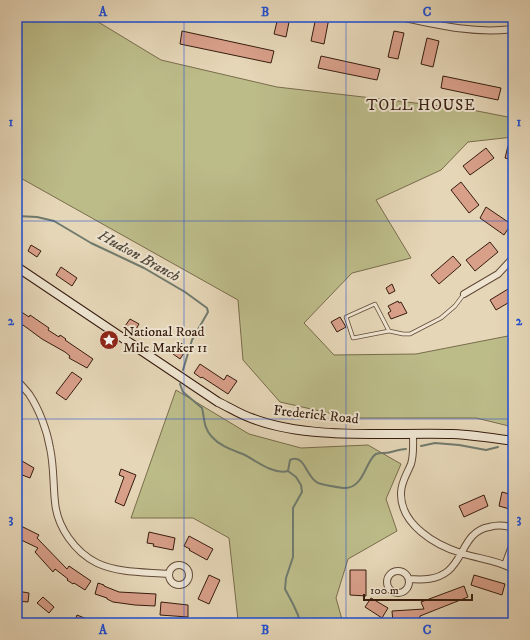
<svg xmlns="http://www.w3.org/2000/svg" width="530" height="640" font-family="'IM FELL DW Pica',serif">
<rect width="100%" height="100%" fill="#e5d6b7"/>
<filter id="stains"><feTurbulence type="fractalNoise" baseFrequency=".005" numOctaves="4"/><feColorMatrix values="0 0 0 0 .2 0 0 0 0 .09 0 0 0 0 .02 0 0 0 .5 -.17"/></filter>
<radialGradient id="worn" r=".72"><stop offset=".6" stop-color="#630" stop-opacity="0"/><stop offset="1" stop-color="#630" stop-opacity=".3"/></radialGradient>
<path fill="#bcbc89" stroke="#796c4c" d="M17,17H90L161,60L277,87L467,109L513,118V137L468,142L441,170L376,200L411,258L352,273L304,323L334,355L416,354L513,335V427L476,418H351L280,402L243,360L238,300L17,176Z
M176,390L249,434L301,448L368,445L401,464L386,499L397,531L348,559L336,598L343,623H213L238,620L229,538L193,518H131Z"/>
<g fill="none" stroke-linecap="round" stroke-linejoin="round">
<path stroke="#707a6d" stroke-width="2" d="M17,216L37,217L54,221L91,243L144,268L185,292L207,308L208,312L192,340L183,370
M180,384L183,392L202,408C205,420 203,427 212,437C221,447 233,450 245,455C256,461 274,475 288,471L290,460C305,453 306,478 318,483C325,485 336,487 343,488C364,490 366,459 376,454C380,452 386,454 391,452C396,451 400,449 406,449
M421,446L435,443L459,445L486,450L498,447
M288,471L296,477L301,485L302,492L293,508V557L286,578L285,589L293,604L298,615L300,623"/>
</g>
<path fill="#d89f89" stroke="#361c0e" d="M278,17H290L286,37L274,34Z
M316,17L329,18L324,44L311,41Z
M182,31L274,51L271,63L180,44Z
M394,31L404,33L398,59L388,57Z
M427,38L439,41L433,67L421,64Z
M321,56L380,69L377,80L318,68Z
M443,76L501,88L498,100L441,88Z
M508,146L513,148V160L505,158Z
M486,148L494,158L470,175L463,166Z
M461,182L479,205L469,213L451,190Z
M486,207L511,224L504,235L480,218Z
M490,242L498,252L475,271L466,260Z
M31,245L41,251L37,257L28,251Z
M453,256L461,265L439,284L431,275Z
M61,267L77,278L72,286L56,275Z
M392,284L395,291L389,294L386,288Z
M513,286V300L496,310L490,300Z
M398,301L399,303L401,302L407,313L391,319L388,313L391,311L388,306Z
M17,309L29,317L30,315L49,328L48,330L59,337L60,335L66,339L65,340L93,359L87,368L69,358L70,356L65,352L42,339L23,325L22,326L17,323Z
M340,317L346,327L337,332L331,322Z
M130,319L139,324L135,331L125,326Z
M180,343L188,347L180,359L173,354Z
M200,364L224,380L227,375L237,381L228,394L202,377L201,378L194,373Z
M72,372L82,379L66,400L56,393Z
M22,461L34,468L30,478L17,473V462L21,464Z
M121,469L136,475L124,506L115,502L124,477L119,475Z
M502,492L513,495V510L499,506Z
M484,495L488,506L464,517L459,506Z
M17,524L39,535L37,538L67,569L69,566L91,581L85,590L74,583L73,584L67,580L68,579L55,569L53,572L35,552L38,548L17,538Z
M149,532L175,538L173,550L153,546L154,544L147,543Z
M189,536L213,549L207,560L189,550L190,549L184,546Z
M350,570H366V596L350,595Z
M209,575L220,580L209,604L198,599Z
M474,575L505,584L502,595L471,585Z
M98,583L104,585V586L119,592L156,594L155,606L135,605L113,602L107,599V598L95,594Z
M464,586L468,597L420,616V621L393,623L392,611L424,609L421,602Z
M17,591L29,593L28,602L17,601Z
M43,597L54,607L49,613L37,603Z
M371,598L388,608L382,618L365,607Z
M161,602L188,605V617L160,615Z
M77,615L97,623H74Z"/>
<g fill="none" stroke-linecap="round" stroke-linejoin="round">
<defs>
<path id="lane" d="M389,331L375,304L346,317L353,338L389,331L403,334H410L441,318L455,306L464,294"/>
<path id="street" d="M400,17C437,25 475,34 513,29
M464,294L498,274L513,258
M17,380C21,385 25,389 29,394C39,409 47,430 50,448C54,466 53,484 55,502C57,527 75,552 97,563C118,573 145,572 168,574
M413,434C413,444 414,455 411,464C407,474 401,482 401,493C400,524 435,545 461,553C479,559 497,560 513,569
M169 575a10 10 0 1 1 20 0a10 10 0 1 1-20 0Z
M505,565L513,543
M387 582a11 11 0 1 1 22 0a11 11 0 1 1-22 0Z
M409,579C423,580 437,580 448,571C464,558 465,531 489,527C497,525 505,525 513,528"/>
<path id="secondary" d="M17,267L218,402C229,407 239,414 251,418C310,441 390,432 453,434C473,435 493,438 513,441"/>
</defs>
<use href="#lane" stroke="#624a38" stroke-width="4.5"/>
<use href="#street" stroke="#624a38" stroke-width="8"/>
<use href="#secondary" stroke="#361c0e" stroke-width="10"/>
<use href="#lane" stroke="#eee4d0" stroke-width="3"/>
<use href="#street" stroke="#eee4d0" stroke-width="6"/>
<use href="#secondary" stroke="#eee4d0" stroke-width="8"/>
</g>
<path fill="none" stroke="#1d4ed8" stroke-width="1" stroke-opacity="0.55" d="M184,17V623M346,17V623M17,221H513M17,419H513"/>
<defs>
<symbol id="sight-disc" viewBox="-11 -11 22 22"><circle r="9.5" fill="#8f2418" stroke="#eee4d0"/><path d="M0-6L1.8-2.2L6-1.7L2.9 1.2L3.7 5.4L0 3.3L-3.7 5.4L-2.9 1.2L-6-1.7L-1.8-2.2Z" fill="#fff"/></symbol>
</defs>
<g fill-rule="evenodd">
<use href="#sight-disc" x="98" y="329" width="22" height="22"/>
</g>
<g text-anchor="middle" dominant-baseline="central" stroke-width="4" stroke-linejoin="round" paint-order="stroke">
<g font-size="14" fill="#361c0e" stroke="#eee4d0" text-anchor="start">
<text x="123" y="332">National Road<tspan x="123" dy="16">Mile Marker 11</tspan></text>
</g>
<g font-size="14" fill="#361c0e" stroke="#eee4d0">
<text transform="translate(316 415) rotate(6)">Frederick Road</text>
</g>
<g font-size="15" letter-spacing="1" fill="#361c0e" stroke="#eee4d0">
<text x="421" y="105">TOLL HOUSE</text>
</g>
<g font-size="15" font-style="italic" fill="#534b3e" stroke="#eee4d0">
<text transform="translate(139 256) rotate(29)">Hudson Branch</text>
</g>
</g>
<rect width="530" height="640" fill="none" stroke="#e5d6b7" stroke-width="44"/>
<path d="M364 594v6h108v-6" fill="none" stroke="#361c0e" stroke-width="2"/>
<text x="370" y="594" font-size="12" fill="#361c0e" stroke="#eee4d0" stroke-width="3" paint-order="stroke">100 m</text>
<rect x="22" y="22" width="486" height="596" fill="none" stroke="#1d4ed8" stroke-width="1.5"/>
<g font-size="13" text-anchor="middle" font-weight="bold" fill="#1d4ed8">
<text x="103" y="16">A</text>
<text x="265" y="16">B</text>
<text x="427" y="16">C</text>
<text x="11" y="126">1</text>
<text x="519" y="126">1</text>
<text x="11" y="325">2</text>
<text x="519" y="325">2</text>
<text x="11" y="523">3</text>
<text x="519" y="523">3</text>
<text x="103" y="634">A</text>
<text x="265" y="634">B</text>
<text x="427" y="634">C</text>
</g>
<rect width="100%" height="100%" filter="url(#stains)"/>
<rect width="100%" height="100%" fill="url(#worn)"/>
</svg>
